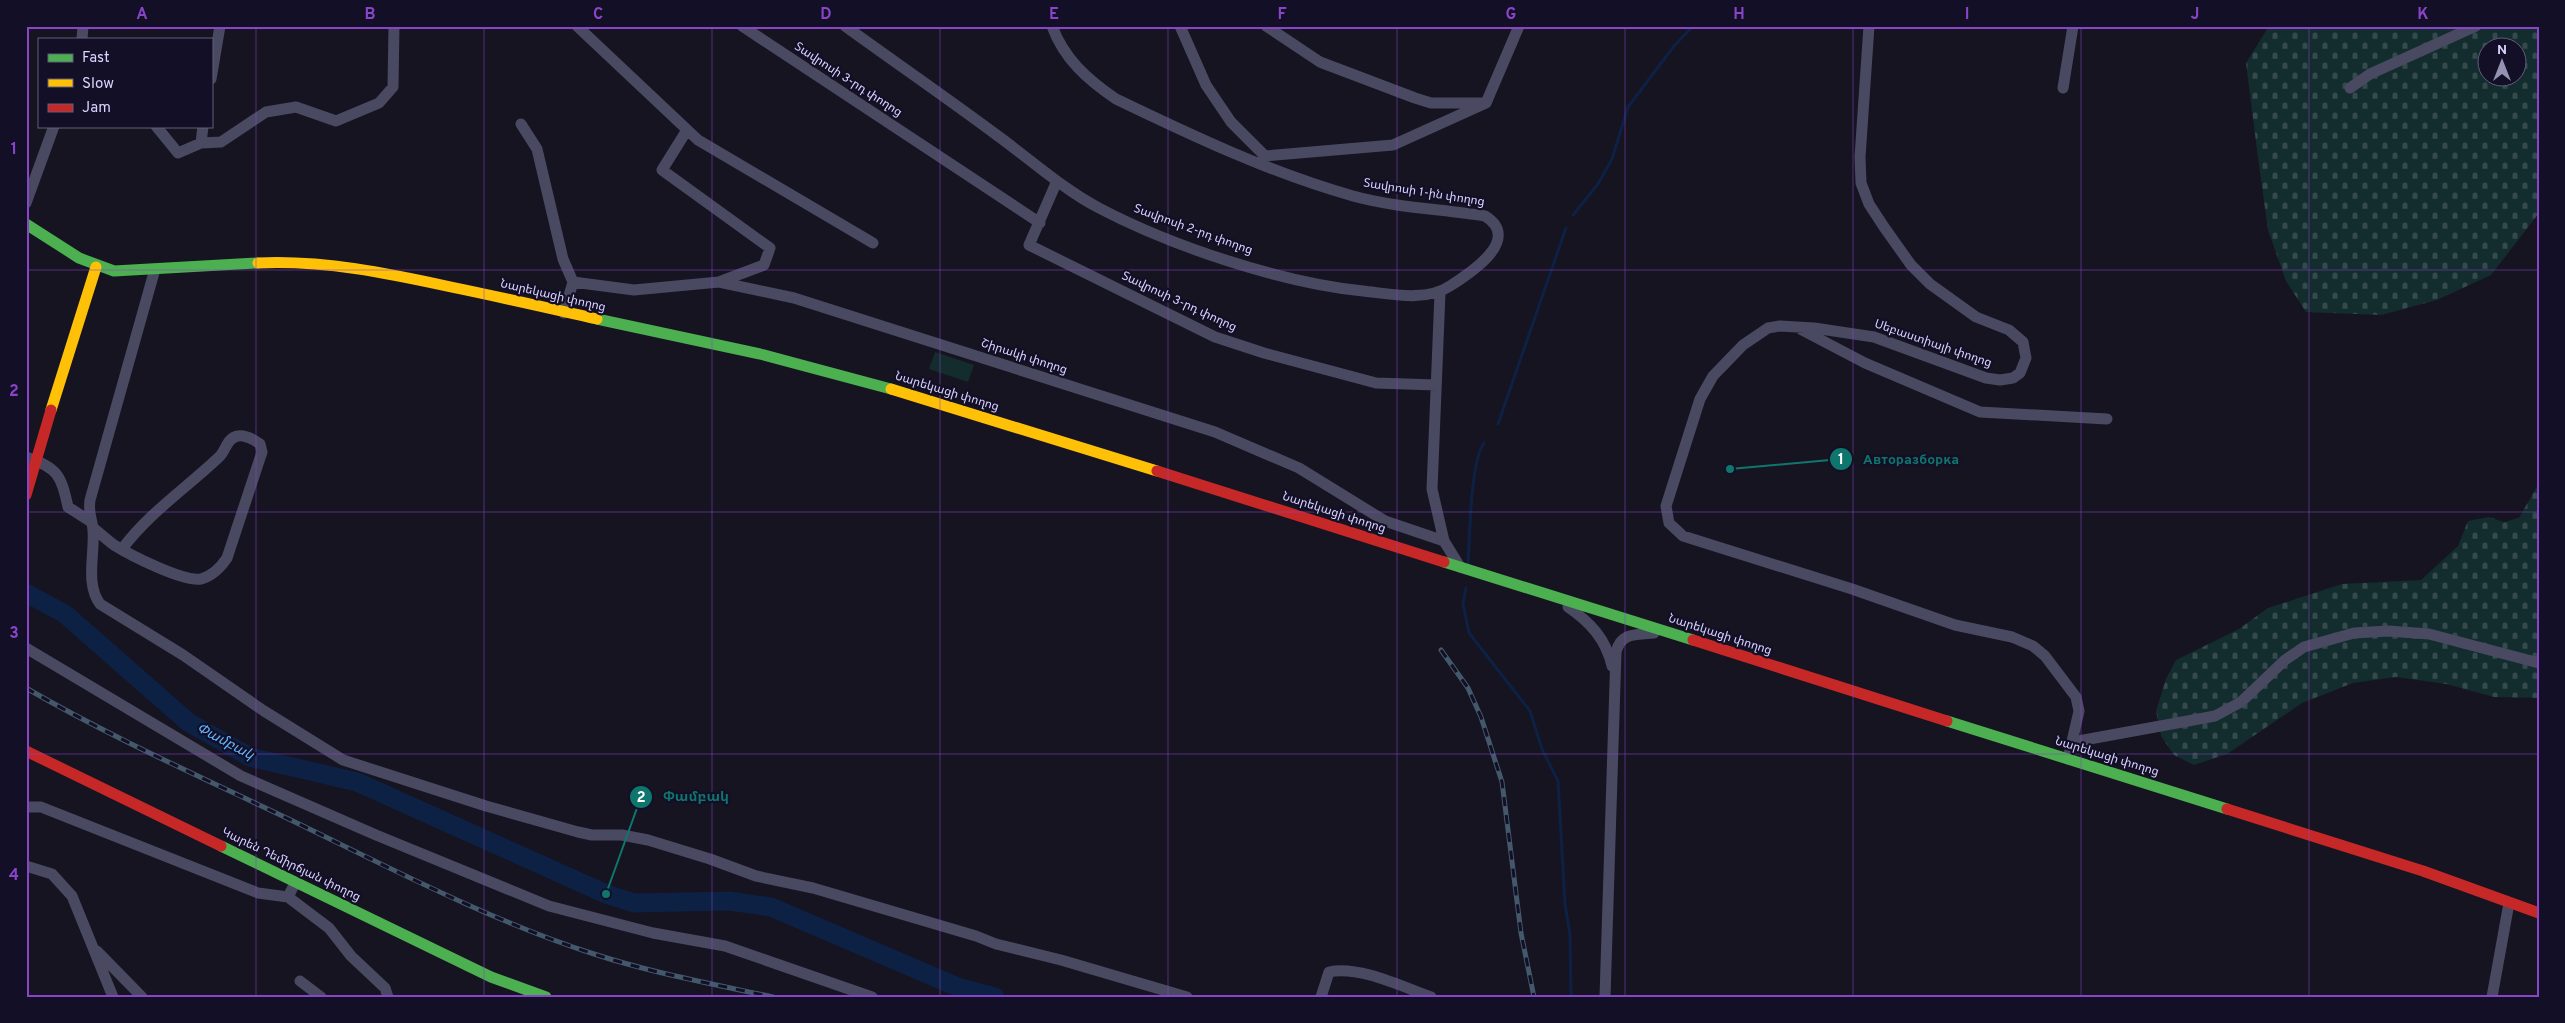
<svg xmlns="http://www.w3.org/2000/svg" width="2565" height="1023" font-family="Overpass,'Noto Sans Armenian',sans-serif">
<defs>
<pattern id="cemetery-stones" width="16" height="16" patternUnits="userSpaceOnUse" patternTransform="scale(1.25)"><rect width="16" height="16" fill="#132c2d"/><path d="M2 7V4a2 2 0 0 1 4 0v3zM10 15v-3a2 2 0 0 1 4 0v3z" fill="#354a4c"/></pattern>
</defs>
<rect width="100%" height="100%" fill="#161421"/>
<path fill="#132c2d" d="M935,352L974,365L968,382L929,369Z"/>
<path fill="url(#cemetery-stones)" fill-rule="evenodd" d="M2269,26H2539V213L2491,275L2437,300L2381,315L2306,312L2286,281L2268,230L2257,150L2246,63ZM2488,48H2518V78H2488Z
M2539,483V698L2494,697L2446,684L2396,677L2353,683L2302,703L2227,754L2194,765L2174,755L2161,736L2156,711L2166,679L2176,660L2239,629L2268,608L2342,584L2421,580L2458,546L2468,521L2489,517L2504,522L2519,518Z"/>
<g fill="none" stroke-linecap="round" stroke-linejoin="round">
<path stroke="#0d2144" stroke-width="3" d="M1573,215L1598,184L1612,159L1628,107L1674,46L1693,26
M1498,424L1566,228
M1468,563C1470,536 1470,463 1484,443
M1466,588L1463,604L1469,633L1530,711L1542,749L1558,781L1565,904L1570,935L1571,997"/>
<path stroke="#0d2144" stroke-width="19" d="M26,593L65,614L188,722L250,757L357,782L606,894L634,903L729,901L771,907L960,988L995,997"/>
<path stroke="#4a4962" stroke-width="11" d="M577,26L698,140L873,243
M742,26L1040,223
M845,26C896,63 947,98 998,136C1031,160 1063,189 1099,208C1171,246 1282,283 1363,291C1391,294 1426,302 1450,286C1472,272 1522,239 1485,216C1441,209 1397,208 1353,196C1271,173 1193,136 1116,99C1088,80 1064,59 1052,26
M1180,26L1206,85L1231,122L1265,156
M1869,26L1860,157L1861,183L1869,204L1884,227L1911,265L1930,284L1976,317L2009,330L2023,342L2026,358L2020,373L2013,378L2000,380L1986,378L1874,337L1814,328L1780,326L1768,328L1743,345L1713,376L1700,399L1666,506L1669,523L1683,536L1852,589L1955,625L2012,637L2033,646L2045,656L2076,697L2079,711L2068,759
M82,39L83,26
M211,79L220,26
M2063,88L2073,26
M2350,88L2370,74L2476,26
M1486,103L1519,26
M521,124L537,149L563,259L573,282
M156,126L178,153L201,143L221,142L266,112L296,107L336,121L379,103L393,87L394,26
M687,130L662,170L770,248L764,265L719,282
M201,143L203,126
M1260,163L1265,156L1393,145L1486,103H1431L1415,98L1320,62L1266,26
M1057,181L1029,245L1215,337L1264,353L1376,383L1436,385
M26,203L54,126
M155,269L90,500C88,515 92,517 93,530C95,554 85,584 100,604L183,655L264,711L343,760L486,806L578,832L592,835H622L648,840L710,859L756,876L813,888L976,936L996,944L1061,960L1187,997
M1440,293L1432,489L1444,541
M564,313L573,282L634,290L719,282L794,298L1215,432L1299,468L1385,521L1444,541L1460,567
M1802,330L1865,363L1980,412L2107,419
M26,457C58,468 61,475 68,507L90,521
M93,528C100,533 107,540 114,545C130,555 183,582 201,579C212,576 221,567 227,558L262,452L260,444C253,439 246,435 238,436C226,438 226,452 218,458C185,489 149,513 122,549
M1568,607C1590,622 1606,639 1612,666
M26,648L241,776L376,835L549,906L653,933L725,946L872,997
M2073,742L2215,716L2241,702L2285,660L2304,647L2354,633L2388,631L2429,634L2539,663
M26,807H41L258,893L288,897L295,883
M26,866L52,874L72,896L113,997
M288,897L329,928L351,956L385,988L388,997
M97,951L142,997
M300,981L321,997
M1321,997L1329,972C1358,965 1403,987 1431,997
M1605,997L1616,652C1621,632 1636,635 1654,633
M2492,997L2509,903"/>
<path stroke="#4caf50" stroke-width="11" d="M26,224L79,258L114,271L258,263
M597,319L760,354L891,389
M1444,562L1693,640
M1947,721L2227,809
M221,846L491,977L546,997"/>
<path stroke="#ffc107" stroke-width="11" d="M258,263C324,260 387,273 451,287C500,297 548,308 597,319
M891,389L1157,471
M51,410L96,267"/>
<path stroke="#c62828" stroke-width="11" d="M1157,471L1444,562
M1693,640L1947,721
M26,751L221,846
M2227,809L2423,871L2539,913"/>
<defs>
<path id="rail" d="M1441,650L1468,688L1481,717L1502,782L1521,933L1534,997
M26,688C114,739 208,780 299,824C394,870 494,922 594,954C652,973 713,984 773,997"/>
</defs>
<use href="#rail" stroke="#43596b" stroke-width="5"/>
<use href="#rail" stroke="#130f26" stroke-width="3" stroke-dasharray="9" stroke-linecap="butt"/>
<path stroke="#c62828" stroke-width="11" d="M26,495L51,410"/>
</g>
<path fill="none" stroke="#8945c9" stroke-width="1" stroke-opacity="0.55" d="M256,26V997M484,26V997M712,26V997M940,26V997M1168,26V997M1397,26V997M1625,26V997M1853,26V997M2081,26V997M2309,26V997M26,270H2539M26,512H2539M26,754H2539"/>
<g text-anchor="middle" dominant-baseline="central" stroke-width="4.5" stroke-linejoin="round" paint-order="stroke">
<g font-size="12" fill="#d9d4ff" stroke="#130f26">
<text transform="translate(848 80) rotate(33)">Տավրոսի 3-րդ փողոց</text>
<text transform="translate(1424 193) rotate(9)">Տավրոսի 1-ին փողոց</text>
<text transform="translate(1193 230) rotate(20)">Տավրոսի 2-րդ փողոց</text>
<text transform="translate(553 296) rotate(13)">Նարեկացի փողոց</text>
<text transform="translate(1179 302) rotate(25)">Տավրոսի 3-րդ փողոց</text>
<text transform="translate(1933 344) rotate(19)">Սեբաստիայի փողոց</text>
<text transform="translate(1024 357) rotate(18)">Շիրակի փողոց</text>
<text transform="translate(947 392) rotate(17)">Նարեկացի փողոց</text>
<text transform="translate(1334 513) rotate(18)">Նարեկացի փողոց</text>
<text transform="translate(1720 635) rotate(18)">Նարեկացի փողոց</text>
<text transform="translate(2107 757) rotate(17)">Նարեկացի փողոց</text>
<text transform="translate(291 865) rotate(26)">Կարեն Դեմիրճյան փողոց</text>
</g>
<g font-size="14" font-style="italic" fill="#62b6ff" stroke="#130f26">
<text transform="translate(225 742) rotate(28)">Փամբակ</text>
</g>
</g>
<path fill="none" stroke="#0f766e" stroke-width="2" d="M1730 469L1841 459M606 894L641 797"/>
<g fill="#0f766e" stroke="#130f26" stroke-width="2">
<circle cx="1730" cy="469" r="5"/>
<circle cx="606" cy="894" r="5"/>
<circle cx="1841" cy="459" r="12"/>
<circle cx="641" cy="797" r="12"/>
</g>
<g font-size="15" text-anchor="middle" font-weight="bold" fill="#fff">
<text x="1841" y="464">1</text>
<text x="641" y="802">2</text>
</g>
<g font-size="14" text-anchor="middle" font-weight="bold" fill="#0f766e" stroke="#130f26" stroke-width="4.5" stroke-linejoin="round" paint-order="stroke">
<text x="1911" y="464">Авторазборка</text>
<text x="696" y="801">Փամբակ</text>
</g>
<rect width="2565" height="1023" fill="none" stroke="#130f26" stroke-width="55"/>
<rect x="38" y="38" width="175" height="90" fill="#130f26" stroke="#625e7d"/>
<rect x="48" y="54" width="25" height="8" fill="#4caf50" stroke="#625e7d"/>
<text x="82" y="62" font-size="15" fill="#d9d4ff">Fast</text>
<rect x="48" y="79" width="25" height="8" fill="#ffc107" stroke="#625e7d"/>
<text x="82" y="88" font-size="15" fill="#d9d4ff">Slow</text>
<rect x="48" y="104" width="25" height="8" fill="#c62828" stroke="#625e7d"/>
<text x="82" y="112" font-size="15" fill="#d9d4ff">Jam</text>
<g transform="translate(2502 62)"><circle r="24" fill="#130f26" stroke="#625e7d"/>
<path d="M0-4L9 19L0 12L-9 19Z" fill="#9591b1"/>
<text y="-8" font-size="14" font-weight="bold" text-anchor="middle" fill="#d9d4ff">N</text>
</g>
<rect x="28" y="28" width="2510" height="968" fill="none" stroke="#8945c9" stroke-width="2"/>
<g font-size="16" text-anchor="middle" font-weight="bold" fill="#8945c9">
<text x="142" y="19">A</text>
<text x="370" y="19">B</text>
<text x="598" y="19">C</text>
<text x="826" y="19">D</text>
<text x="1054" y="19">E</text>
<text x="1282" y="19">F</text>
<text x="1511" y="19">G</text>
<text x="1739" y="19">H</text>
<text x="1967" y="19">I</text>
<text x="2195" y="19">J</text>
<text x="2423" y="19">K</text>
<text x="14" y="154">1</text>
<text x="14" y="396">2</text>
<text x="14" y="638">3</text>
<text x="14" y="880">4</text>
</g>
</svg>
